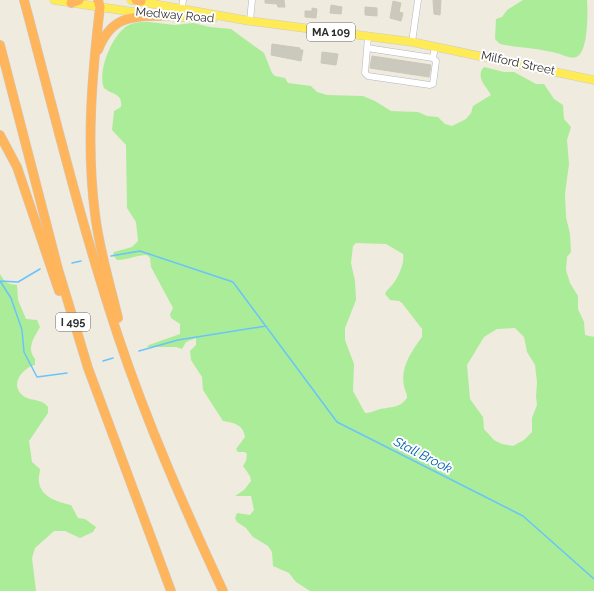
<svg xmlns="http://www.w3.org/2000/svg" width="594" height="591" font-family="Raleway,sans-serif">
<rect width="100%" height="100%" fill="#f0ebdf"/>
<path fill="#aaec97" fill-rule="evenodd" d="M523,0H587C588,12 588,50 578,56C573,60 565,56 560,54C540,48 520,48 500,44L495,39L496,19L502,17L507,10Z
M149,22L175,25L193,23L210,27L231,29L264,53L272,73L275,76L285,78L288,83L311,86L317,92L327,95L363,96L375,101L391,111L418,112L427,116L438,117L445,124L452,126L466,119L471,113L473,106L491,95C486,86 475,77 484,67L504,72H514L536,84H544L554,99L563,105L564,119L571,127L567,140L569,164L565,194L566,217L570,234L571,252L567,257L566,270L570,283L578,296V309L584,322L585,335L594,337V591H310L296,582L289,573L273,566L272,552L268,546L253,537L246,528L237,522L235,518L237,513L250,515L254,510L251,496H235L244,490L251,481L250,476L243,466L246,461L247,454L245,452H238L236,449L245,437C243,424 234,423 223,421L203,390L202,377L191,360L190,351L196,345V338L186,342L182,349L176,347H147L149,345L180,334V324L171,318L170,314L173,308L151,267L150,258L147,255C137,255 127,260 117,260L113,255L114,252L132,247L138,241L136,222L127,208L126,145L112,130L114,111L121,107C123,93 112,95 104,88C97,72 112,35 127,26C133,22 142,22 149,22ZM356,243L386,244L403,254C405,262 399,276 393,284C390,288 387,289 385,294L390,300L399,301L402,303L422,329V337C412,351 400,367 404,386C405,391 407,393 407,398C398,410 389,406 377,410C372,412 370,413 365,413L353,391L354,364L345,340V328L356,300L355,281L351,263L353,246ZM515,328L524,337L527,352L535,365L537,382L536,396L537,405L532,418V432L524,440L513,446L502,444L494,440L484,429L483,417L470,399L467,365L484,337L497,329Z
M0,274C5,283 8,284 17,285L18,300L26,319L37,320L40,327C34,338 26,348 35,359V365C30,366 28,368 24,371C15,379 14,390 25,397C32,401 43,399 48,407V413L29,441L32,462L40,469C40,474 38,477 39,482C41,497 57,502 71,505L78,518L85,519L96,527L93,532L80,538L65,531H54L35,548L32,558L36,591H0Z"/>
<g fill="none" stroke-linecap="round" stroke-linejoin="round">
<path stroke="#69c4fc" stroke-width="1.5" d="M111,256L140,251L233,282L337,422L523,516L594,579
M72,263L81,261
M0,281L11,298L22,330L24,352L37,377L67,373
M0,281L18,282L40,269
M139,351L178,340L266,326
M103,361L113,358"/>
</g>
<path fill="#cbc9bd" stroke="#ccc8b8" d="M265,0H284L285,7H278L277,4L265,3Z
M433,0H441L440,15L434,14Z
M393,1L401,3L399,12L403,13L401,21L390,18Z
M331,5L342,7L341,14L330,13Z
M365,7L377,8V16L365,15Z
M312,8L317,9L316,18L305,17V11H312Z
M272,44L300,48V50H303L301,61L271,55Z
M322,52L338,54L336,65L321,63Z
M372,56L431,65L429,77L370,68Z"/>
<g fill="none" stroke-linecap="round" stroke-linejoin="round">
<defs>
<path id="minor" d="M181,17L183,0
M250,21L252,0
M368,37L365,73L368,76L430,85L433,84L436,61L433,58L435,47
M412,42L418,0
M367,48L433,58"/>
<path id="major" d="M54,0L160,16L213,19
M131,0L250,21L412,42L594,80"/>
<path id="highway" d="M24,0C54,112 81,225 118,336C147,423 184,507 223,591
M98,0L100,7C92,75 86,145 95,214C99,249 110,284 118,318
M136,0L141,1
M71,3L79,0
M0,45L58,269L88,368L171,591
M98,50C110,19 129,15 160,16
M0,135L17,167L59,291"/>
</defs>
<use href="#minor" stroke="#b3b4c2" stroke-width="7"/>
<use href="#major" stroke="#cdcdcd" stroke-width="9"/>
<use href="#highway" stroke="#cdcdcd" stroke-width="10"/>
<use href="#minor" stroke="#fff" stroke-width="6"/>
<use href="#major" stroke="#ffeb56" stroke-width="8"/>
<use href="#highway" stroke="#ffb55c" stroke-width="9"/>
</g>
<g text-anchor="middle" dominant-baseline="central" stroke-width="4" stroke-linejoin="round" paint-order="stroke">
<g fill="#fff" stroke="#6d6d6d" stroke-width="1">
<rect x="307" y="23" width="48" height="18" rx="3"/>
<rect x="56" y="313" width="34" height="18" rx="3"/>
</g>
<g font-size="11" font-weight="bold" fill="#2e2e2e">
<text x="331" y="32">MA 109</text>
<text x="73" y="322">I 495</text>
</g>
<g font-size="12" fill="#2e2e2e" stroke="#fff">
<text transform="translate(175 15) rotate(5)">Medway Road</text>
<text transform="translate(518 63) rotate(12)">Milford Street</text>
</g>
<g font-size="13" font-style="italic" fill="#005fb0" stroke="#fff">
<text transform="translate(423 455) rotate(27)">Stall Brook</text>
</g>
</g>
</svg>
